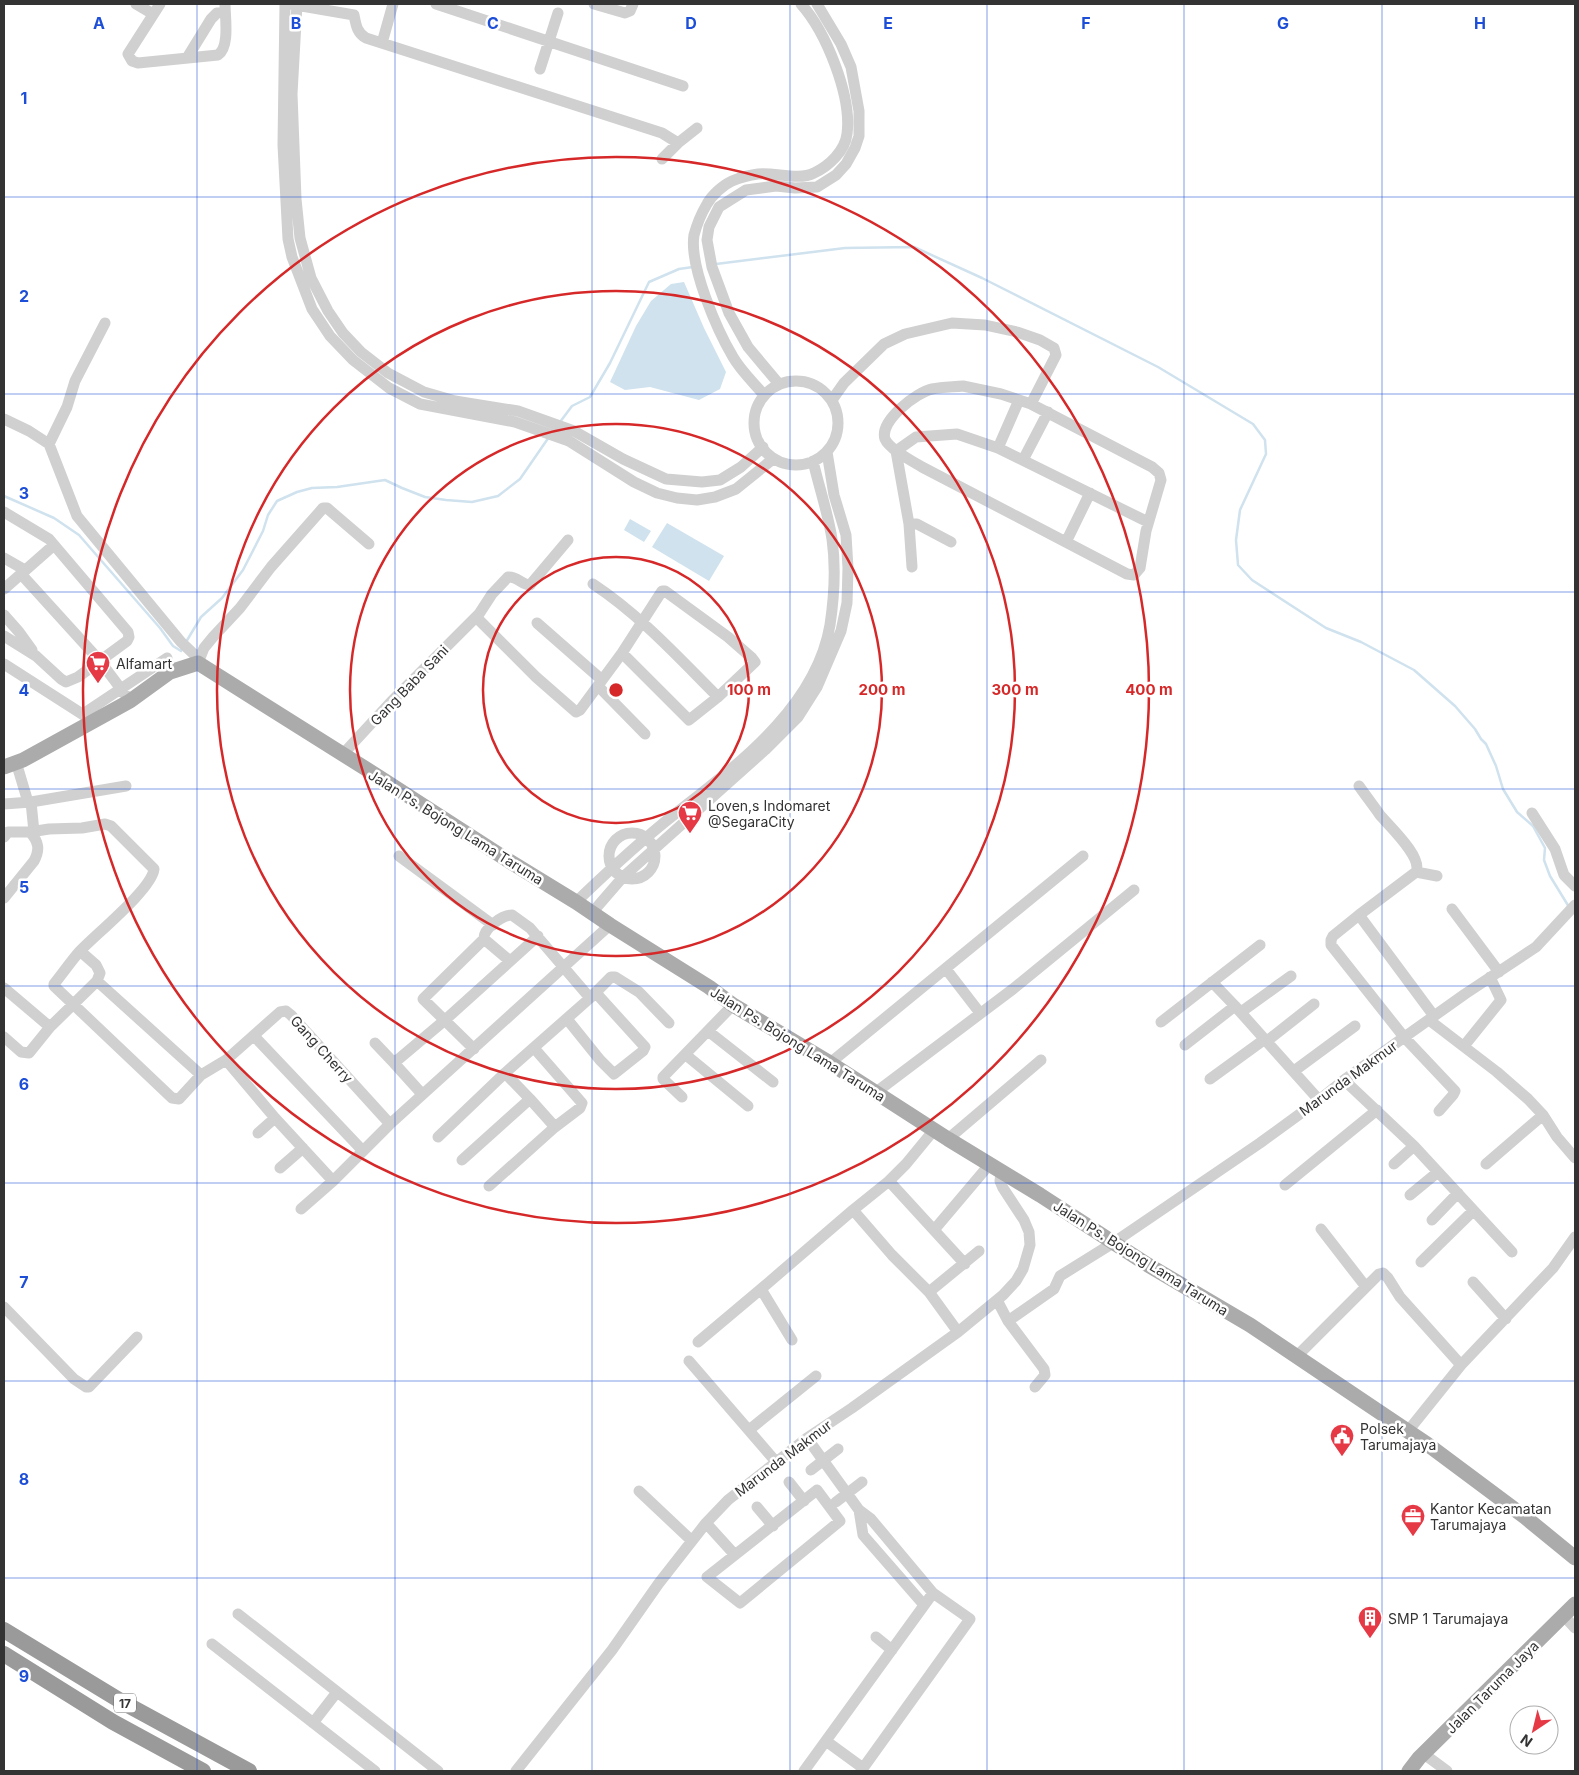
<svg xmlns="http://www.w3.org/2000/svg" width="1579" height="1775" font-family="Inter,sans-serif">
<rect width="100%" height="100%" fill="#fff"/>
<path fill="#cfe2ee" d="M684,282L704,328L726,372L720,389L699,400L650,387L625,390L610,382L636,326L651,301L671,284Z
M630,519L651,531L644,542L624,530Z
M667,523L724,556L709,581L652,547Z"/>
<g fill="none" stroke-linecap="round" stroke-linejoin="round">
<path stroke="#cfe2ee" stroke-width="2.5" d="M716,264L845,248L914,247L982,278L1158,367L1253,424L1265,440L1266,454L1240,510L1236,540L1238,565L1252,580L1326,628L1361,642L1414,670L1455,706L1475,729L1481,739L1486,744L1496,766L1503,789L1517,812L1533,826L1545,848L1544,860L1550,876L1569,907
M560,422L572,406L590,397L610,363L649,282L679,269L693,267
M4,496L54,518L79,535L160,628L173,646L181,651L182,649
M186,642L201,617L222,598L243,570L263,531L268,515L277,501L297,492L312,488L337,487L385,480L402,488L425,497L446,500L472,502L498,496L520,479L549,437"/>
<path stroke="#d0d0d0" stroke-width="11" d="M136,4L153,14
M160,4L128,54L132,61L138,63L218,55C230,47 225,17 225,4
M285,4L283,145L288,239L292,257L312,309L330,336L353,360L389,388L420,404L515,422L569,441L634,482L657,493L677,498L697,500L715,497L736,489L773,459
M290,4L354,15C356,25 357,33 366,38L662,133L678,143L697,128
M297,4L292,94L296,199L300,238L311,278L328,311L343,333L361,352L388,373L424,392L455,401L518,411L574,431L623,459L666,479L702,482L720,480L741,467L763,447
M436,4L683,86
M594,4L625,13L630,11L633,4
M382,43L393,4
M187,58L211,19L217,13L225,12
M540,69L558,13
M662,159L678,143
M105,323L75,381L67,407L49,444L77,516L181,642L199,659
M754 423a42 42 0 1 1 84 0a42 42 0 1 1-84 0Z
M779,384L748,347L729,313L712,267L707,240L709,227L719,207L746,190L776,186L795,188L817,187L836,175L846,164L855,148L859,136V111L851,67L841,44L817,4
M963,386L1001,394L1031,404L1152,467L1159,473L1161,480L1146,531L1140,568L1134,575L1127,574L922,467C912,461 889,449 885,439C879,421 917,392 932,389C942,387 953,387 963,386Z
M764,395C754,383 741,371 733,357C717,330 689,266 694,235C697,224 701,214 707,204C712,195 723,185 732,181C739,178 750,175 758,174C775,172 798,181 814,173C829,166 845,151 847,134C852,96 826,32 801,4
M832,400L844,383L884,344L905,334L952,323L985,325L1017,332L1040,340L1054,348L1056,355L1031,404
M4,419L29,431L49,444
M998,448L1019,400
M1023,460L1048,412
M4,512L49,539L128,632L129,637L127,641L78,677L66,682L61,679L36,656L4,636
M909,524H917L951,542
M1066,542L1090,493
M4,558L25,570
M912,567L909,524L896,451L916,437L957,434L998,448L1148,522
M21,574L100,661L130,701
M593,584C640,615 678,657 718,697
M4,589L54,545
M4,615L19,632L32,650
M476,617L536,677L576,712L580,710L622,653L662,591H665L728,637L752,658L755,662L718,697L689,720L622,653
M537,623L602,680
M198,663L204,648L213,637L240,608L271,567L323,508H327L369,544
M4,664L93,721
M598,686L645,734
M83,714L167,658
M343,754L391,702L479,614L492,594L508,577C517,576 522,585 530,585L568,540
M16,762L28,802
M1359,786C1366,796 1373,805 1380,815C1389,826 1423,857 1416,872L1359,915L1434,1016
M4,804L31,802
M1532,813L1555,849L1564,875L1575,886
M34,832L31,802L126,786
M609 856a23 23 0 1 1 46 0a23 23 0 1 1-46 0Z
M4,837L8,832H30L49,829L82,828L105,824L111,826L154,869C152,889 96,934 80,951C71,961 63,973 54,984V986L172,1098L179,1099L201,1075L226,1060L280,1012L286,1011L291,1015L390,1124
M399,856L493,925
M1416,872L1437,876
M4,898L34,861C40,850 39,842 30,832
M576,902C603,876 631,850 660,826C725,773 815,714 830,625C834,598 836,567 832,539C828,513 819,487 813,461
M1452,909L1499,972
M594,914L597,907L623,877L765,750L798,717L817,687L841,631L847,603L848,568L846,535L834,495L827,452
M1359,915L1333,936L1331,940V945L1404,1037L1455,1091L1453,1095L1439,1111
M510,961L484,939C483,929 502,915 512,915L530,928L590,998
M946,969L980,1013
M97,981L201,1075
M1212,982L1235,1006
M4,988L50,1027
M1241,1012L1291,976
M567,1019L600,1060L614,1074L643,1051L645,1047L596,993
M1429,1020L1497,1072L1528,1099L1543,1115L1557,1137L1575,1158
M1161,1022L1260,945
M708,1031L773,1082
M254,1036L363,1151
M4,1037L21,1052L29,1053L50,1027L97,981L100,973L96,965L80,951
M1267,1041L1314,1004
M375,1043L394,1063
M1185,1045L1235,1006L1319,1100
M1464,1046L1501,1000L1490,977
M534,1048L582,1103L580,1108L555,1127
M474,1049L423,999L484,939
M686,1055L748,1106
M226,1060L275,1118L333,1181
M830,1063L1083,856
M1294,1071L1355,1026
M1210,1079L1265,1039
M1344,1080L1414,1146L1512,1252
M875,1093L1013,989L1134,890
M422,1094L394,1063L445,1020L538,936
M682,1097L663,1079V1077L733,1005
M258,1133L275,1118
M438,1137L505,1073L590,998L611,977H615L639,992L669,1023
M948,1139L1041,1060
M462,1160L530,1099L505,1073
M1394,1164L1414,1146
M1486,1164L1543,1115
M280,1168L303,1148
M889,1181L965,1264
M1285,1185L1377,1110
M489,1186L555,1127L530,1099
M1410,1195L1438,1172
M301,1209L333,1181L390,1124L610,925
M853,1210L892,1255L929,1292L958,1332
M1432,1220L1458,1193
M1321,1229L1366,1287
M934,1230L989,1165
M1421,1262L1473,1211
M1473,1282L1506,1319
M929,1292L979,1251
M997,1300L1008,1321L1044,1369L1045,1375L1035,1387
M4,1307L74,1379L86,1387H89L137,1337
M1008,1321L1054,1289L1060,1276L1113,1243L1260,1143L1319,1100L1344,1080L1465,994L1536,947L1575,905
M792,1340L761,1289L853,1210L889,1181L906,1164L934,1130
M698,1342L761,1289
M1297,1356L1379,1274L1383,1273L1388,1278L1400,1297L1461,1365
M689,1361L777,1463
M749,1430L816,1376
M1408,1431L1461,1365L1553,1268L1575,1237
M807,1438L859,1510L871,1519L933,1593L970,1619L861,1771
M811,1470L838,1449
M789,1482L804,1501
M817,1490L840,1521L740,1603L707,1577Z
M639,1491L692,1541
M836,1502L862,1482
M757,1507L773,1526
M859,1510L863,1535L924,1605
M706,1523L735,1555
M238,1614L438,1771
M1563,1615L1575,1628
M876,1637L892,1650
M212,1644L375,1771
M313,1723L337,1692
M826,1741L863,1768
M1424,1754L1447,1771
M516,1771L612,1650L659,1583L706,1523L728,1500L807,1438L852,1408L958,1332L1003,1295L1016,1281L1023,1269L1030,1245L1029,1232L1024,1220L1003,1188L1000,1181L1001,1172
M804,1771L933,1593"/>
<path stroke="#ababab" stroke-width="15" d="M4,767L23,760L130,701L170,672L198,663L379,777L509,861L576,902L610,925L709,987L733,1005L830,1063L948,1139L1040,1195L1148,1265L1250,1325L1427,1444L1525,1517L1575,1558
M1409,1771L1419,1758L1575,1604"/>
<path stroke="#9a9a9a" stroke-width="16" d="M4,1630L124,1703L249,1771
M4,1654L113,1722L203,1771"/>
</g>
<path fill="none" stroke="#1d4ed8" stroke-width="1" stroke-opacity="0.55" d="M197,4V1771M395,4V1771M592,4V1771M790,4V1771M987,4V1771M1184,4V1771M1382,4V1771M4,197H1575M4,394H1575M4,592H1575M4,789H1575M4,986H1575M4,1183H1575M4,1381H1575M4,1578H1575"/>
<g fill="none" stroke="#d62828" stroke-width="2.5">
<circle cx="616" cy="690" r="133"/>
<circle cx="616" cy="690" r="266"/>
<circle cx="616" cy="690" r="399"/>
<circle cx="616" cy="690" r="533"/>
</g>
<defs>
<symbol id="supermarket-pin" viewBox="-11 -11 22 30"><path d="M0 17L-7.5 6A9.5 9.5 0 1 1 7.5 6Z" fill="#e63946" stroke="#fff"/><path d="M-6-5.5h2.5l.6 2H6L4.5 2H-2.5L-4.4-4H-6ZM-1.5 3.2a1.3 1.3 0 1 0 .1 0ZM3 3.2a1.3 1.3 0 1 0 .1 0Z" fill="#fff"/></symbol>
<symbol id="civic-pin" viewBox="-11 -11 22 30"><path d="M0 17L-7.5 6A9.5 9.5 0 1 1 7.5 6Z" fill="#e63946" stroke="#fff"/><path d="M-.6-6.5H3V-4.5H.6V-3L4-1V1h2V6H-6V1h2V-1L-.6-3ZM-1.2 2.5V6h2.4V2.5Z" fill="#fff"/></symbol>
<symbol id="office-pin" viewBox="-11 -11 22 30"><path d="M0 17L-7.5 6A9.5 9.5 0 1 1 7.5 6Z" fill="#e63946" stroke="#fff"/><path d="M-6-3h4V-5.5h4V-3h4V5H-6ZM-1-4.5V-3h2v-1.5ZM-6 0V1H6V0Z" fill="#fff"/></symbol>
<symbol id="building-pin" viewBox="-11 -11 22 30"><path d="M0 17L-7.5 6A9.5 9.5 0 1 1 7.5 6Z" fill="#e63946" stroke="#fff"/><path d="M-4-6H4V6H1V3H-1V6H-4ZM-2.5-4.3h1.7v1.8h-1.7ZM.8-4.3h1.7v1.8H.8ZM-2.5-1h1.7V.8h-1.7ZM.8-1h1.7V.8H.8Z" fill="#fff"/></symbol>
</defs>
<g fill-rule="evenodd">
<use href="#supermarket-pin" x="84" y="649" width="28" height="38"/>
<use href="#supermarket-pin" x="676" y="799" width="28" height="38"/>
<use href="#civic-pin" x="1328" y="1422" width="28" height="38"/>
<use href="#office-pin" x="1399" y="1502" width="28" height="38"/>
<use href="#building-pin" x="1356" y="1604" width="28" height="38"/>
</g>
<g text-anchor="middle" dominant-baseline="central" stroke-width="5" stroke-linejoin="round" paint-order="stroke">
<rect fill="#fff" stroke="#707070" stroke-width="1" x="114" y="1693.5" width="22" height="19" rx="4"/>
<g font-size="12" font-weight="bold" fill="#333">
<text x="125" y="1703">17</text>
</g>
<g font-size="14" fill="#333" stroke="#fff" text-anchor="start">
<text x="116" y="663">Alfamart</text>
<text x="708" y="805">Loven,s Indomaret<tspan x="708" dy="16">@SegaraCity</tspan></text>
<text x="1360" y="1428">Polsek<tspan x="1360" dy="16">Tarumajaya</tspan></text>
<text x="1430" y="1508">Kantor Kecamatan<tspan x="1430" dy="16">Tarumajaya</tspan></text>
<text x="1388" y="1618">SMP 1 Tarumajaya</text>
</g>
<g font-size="14" fill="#333" stroke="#fff">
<text transform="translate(409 685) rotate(-46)">Gang Baba Sani</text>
<text transform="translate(456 827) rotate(32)">Jalan Ps. Bojong Lama Taruma</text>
<text transform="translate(798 1044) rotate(32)">Jalan Ps. Bojong Lama Taruma</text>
<text transform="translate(322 1049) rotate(48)">Gang Cherry</text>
<text transform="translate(1348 1078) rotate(-36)">Marunda Makmur</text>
<text transform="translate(1141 1258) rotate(32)">Jalan Ps. Bojong Lama Taruma</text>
<text transform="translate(783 1458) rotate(-37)">Marunda Makmur</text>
<text transform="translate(1492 1687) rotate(-45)">Jalan Taruma Jaya</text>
</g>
</g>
<g font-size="16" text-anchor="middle" font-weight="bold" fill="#1d4ed8" stroke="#fff" stroke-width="5" stroke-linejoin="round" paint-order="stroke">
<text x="99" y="29">A</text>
<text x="296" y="29">B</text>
<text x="493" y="29">C</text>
<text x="691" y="29">D</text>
<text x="888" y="29">E</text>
<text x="1086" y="29">F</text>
<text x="1283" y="29">G</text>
<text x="1480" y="29">H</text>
<text x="24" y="104">1</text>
<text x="24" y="302">2</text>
<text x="24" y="499">3</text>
<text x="24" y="696">4</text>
<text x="24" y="893">5</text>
<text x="24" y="1090">6</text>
<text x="24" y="1288">7</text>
<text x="24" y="1485">8</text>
<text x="24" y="1682">9</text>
</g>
<circle cx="616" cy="690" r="8" fill="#d62828" stroke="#fff" stroke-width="2.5"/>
<g font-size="15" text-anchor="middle" font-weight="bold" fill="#d62828" stroke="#fff" stroke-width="5" stroke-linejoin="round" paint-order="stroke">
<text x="749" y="695">100 m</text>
<text x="882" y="695">200 m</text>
<text x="1015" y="695">300 m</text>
<text x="1149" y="695">400 m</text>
</g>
<rect width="1579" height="1775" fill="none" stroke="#333333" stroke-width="10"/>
<g transform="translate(1534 1730) rotate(215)"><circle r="24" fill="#ffffff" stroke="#adadad"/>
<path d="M0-4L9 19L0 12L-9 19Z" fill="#e63946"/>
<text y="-8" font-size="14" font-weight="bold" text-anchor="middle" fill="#333333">N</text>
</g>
</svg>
